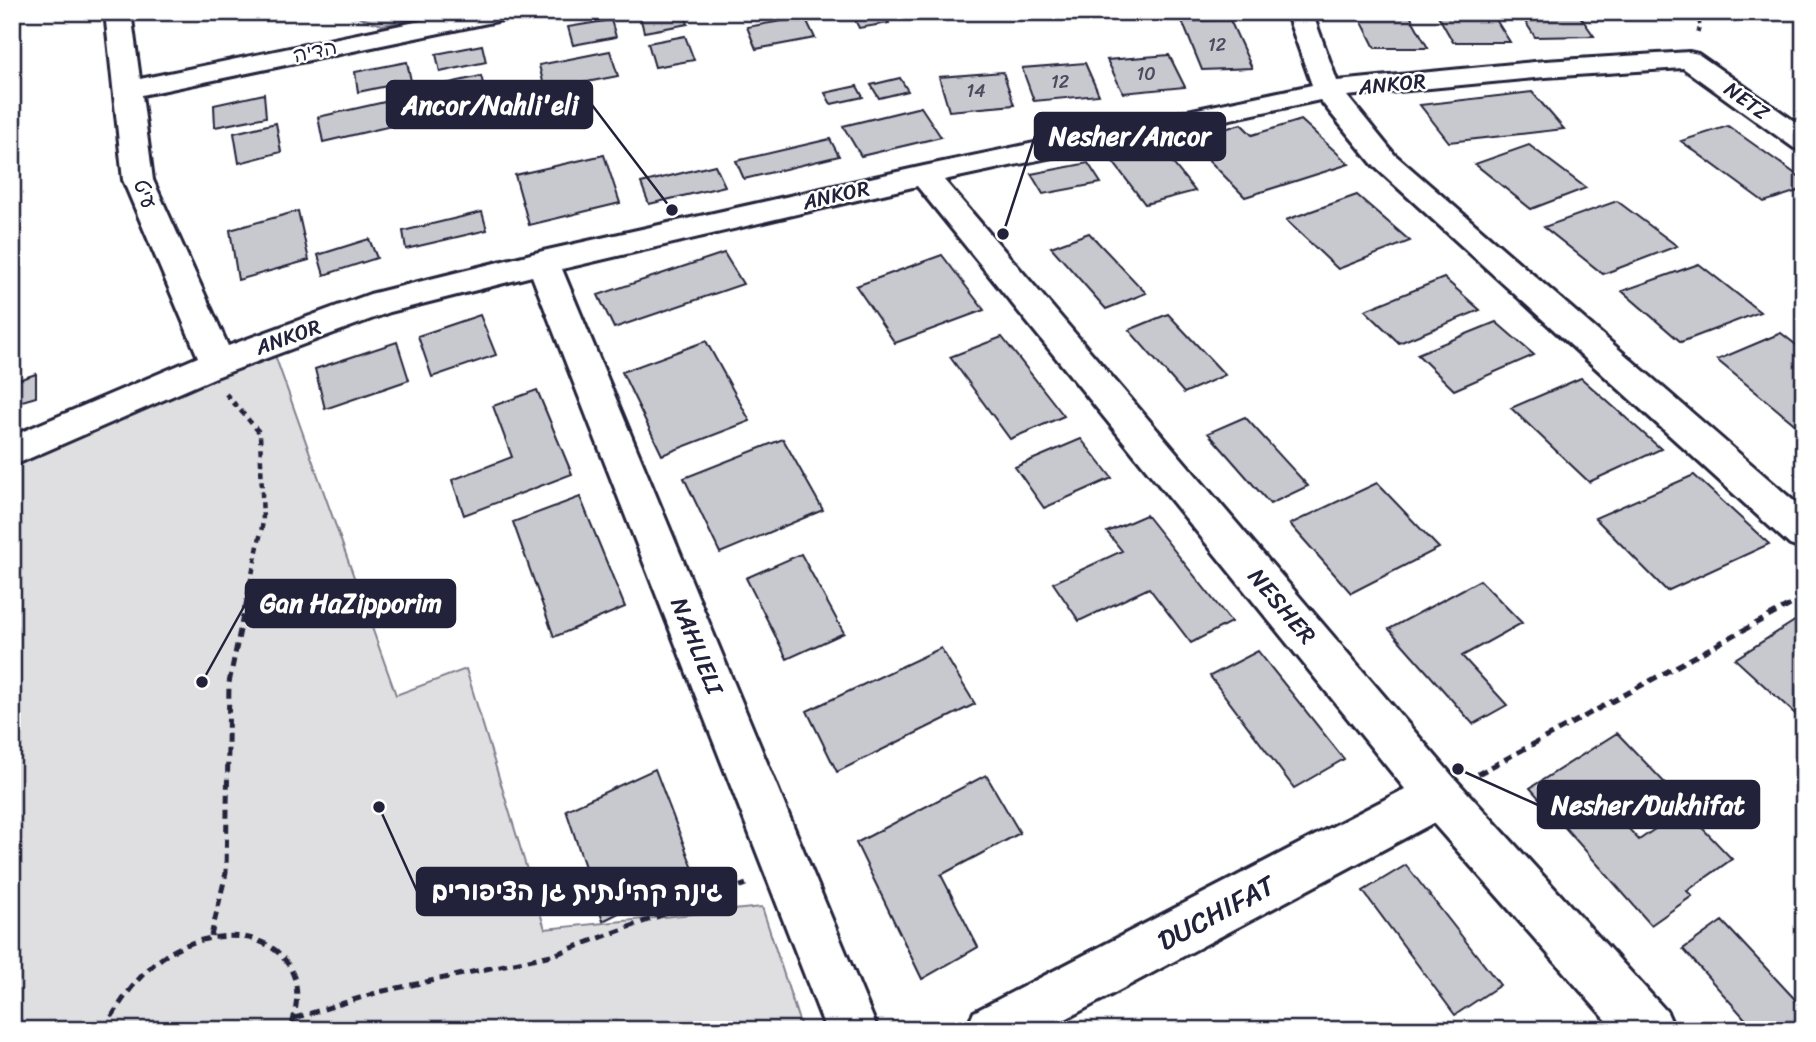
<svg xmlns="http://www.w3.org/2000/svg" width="1816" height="1042" font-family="Sriracha,'Playpen Sans Hebrew',sans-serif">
<rect width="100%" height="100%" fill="#fff"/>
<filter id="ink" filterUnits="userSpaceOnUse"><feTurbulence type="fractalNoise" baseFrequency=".0143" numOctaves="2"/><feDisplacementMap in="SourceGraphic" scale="14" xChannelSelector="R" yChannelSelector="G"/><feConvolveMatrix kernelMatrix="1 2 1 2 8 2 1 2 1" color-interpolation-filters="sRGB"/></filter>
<g filter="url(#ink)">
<path fill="#dfdfe2" stroke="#80808e" stroke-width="2" d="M343,12H450L382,25Z
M271,344L396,695L466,669L545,929L762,907L802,1030H12V453Z"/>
<path fill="#c8c8cf" stroke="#22223b" stroke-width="2" d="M660,12H684L688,24L644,32L640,16Z
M851,12H883L889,23L859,28Z
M1357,12H1408L1428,48H1375Z
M1436,12H1491L1510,42H1453Z
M1519,12H1577L1594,36L1535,37Z
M1604,12H1661L1665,17L1609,18Z
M805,17L815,38L756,49L747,27Z
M611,20L616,37L573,45L568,27Z
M1230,20L1252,68L1202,70L1182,21Z
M685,36L694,60L655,67L648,43Z
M482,45L486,62L440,72L436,54Z
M610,51L618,76L545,90L539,65Z
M1169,55L1185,87L1123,93L1107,60Z
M407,62L411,81L358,92L355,72Z
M1085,63L1099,95L1034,101L1022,68Z
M1003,72L1014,105L949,111L939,77Z
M481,76L488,101L452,110L445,84Z
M900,78L908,91L879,98L871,85Z
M857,86L863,97L831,104L825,93Z
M1532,92L1564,129L1449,142L1420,105Z
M264,94L266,117L215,127L214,105Z
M398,99L404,123L323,142L318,117Z
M921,107L941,137L861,156L843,126Z
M1301,120L1349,164L1245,197L1189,140L1241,124L1252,135Z
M276,123L281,152L239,163L234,133Z
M1728,126L1804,180V189L1764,202L1681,141Z
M830,139L839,156L744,179L736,161Z
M1529,145L1586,188L1531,209L1475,164Z
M1160,147L1195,191L1145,204L1111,159Z
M604,155L620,203L529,225L515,175Z
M1088,163L1101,183L1043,194L1031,174Z
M715,165L725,186L649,204L641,183Z
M1357,195L1410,241L1338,269L1286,220Z
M1617,201L1677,246L1603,274L1544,227Z
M298,211L309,260L238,280L230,230Z
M482,212L487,230L406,249L403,231Z
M1089,233L1146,293L1106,309L1051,247Z
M369,239L377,258L324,275L318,255Z
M724,253L743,284L614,328L598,295Z
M942,255L984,310L895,343L856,286Z
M1699,264L1760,312L1681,342L1622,291Z
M1444,278L1480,310L1399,343L1365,310Z
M1168,314L1225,375L1184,393L1129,330Z
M480,315L496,355L432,377L418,336Z
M1496,322L1534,355L1454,390L1417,354Z
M1781,333L1804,351V423L1797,426L1717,360Z
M1002,337L1064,416L1010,439L950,357Z
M706,341L750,421L662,455L622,372Z
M397,342L409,380L325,409L315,369Z
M36,374V397L12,404V382Z
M1581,378L1661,449L1589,482L1511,408Z
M537,390L572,474L464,515L452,480L512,457L493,406Z
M1245,417L1308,486L1270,504L1208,433Z
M783,439L823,510L720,553L684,478Z
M1081,439L1112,478L1044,508L1015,467Z
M1694,475L1769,544L1667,591L1595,518Z
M1377,483L1439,548L1351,593L1290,524Z
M580,497L625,607L554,637L513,522Z
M1146,515L1231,622L1191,643L1149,588L1079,621L1053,583L1122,551L1107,532Z
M801,554L844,633L787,659L746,578Z
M1480,580L1522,623L1462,656L1507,705L1473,724L1389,629Z
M1804,615V722L1735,659Z
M941,648L975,704L837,772L807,711Z
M1258,651L1344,759L1294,788L1210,676Z
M1617,733L1665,783L1617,816L1639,840L1684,809L1732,859L1687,891L1692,896L1651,925L1530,788Z
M655,769L695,874L603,921L566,810Z
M986,775L1020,833L941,875L978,947L922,979L856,843Z
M1406,865L1500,985L1455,1015L1363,891Z
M1722,921L1804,1009V1030H1755L1683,949Z"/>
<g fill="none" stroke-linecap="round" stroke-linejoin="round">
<defs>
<path id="minor" d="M105,12H131L140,79L464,12H514L511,17L502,20L142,95L153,180L228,346L370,294L543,251L924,166L1312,85L1286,12H1312L1337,81L1545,61L1689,52L1698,54L1804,128V151L1794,148L1683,68L1545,77L1347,96L1394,154L1804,510V550L1790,545L1374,166L1320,100L944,180L1455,779L1667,1012L1675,1030H1615L1433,823L1045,1030H966L974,1012L1405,789L917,186L562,269L878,1030H826L532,276L390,312L216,377L12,466V436L198,357L123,180Z"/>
</defs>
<use href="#minor" stroke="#22223b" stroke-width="6"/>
<path stroke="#22223b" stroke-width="3.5" stroke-dasharray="5 3.5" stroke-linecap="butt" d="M1697,12L1700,26L1698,32"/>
<path stroke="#22223b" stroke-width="4.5" stroke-dasharray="6 5" stroke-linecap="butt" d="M226,394L260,433L263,522L245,608
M1785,608L1804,598"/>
<path stroke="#22223b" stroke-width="5" stroke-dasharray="9 6" stroke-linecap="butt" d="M1478,774L1788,606
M211,936L226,873L229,683L245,606
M295,1018L379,992L556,954L746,884
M104,1030C120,1002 138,974 165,956C204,930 275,923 294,977C300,994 295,1013 291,1030"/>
<use href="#minor" fill="#fff" fill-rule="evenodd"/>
</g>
</g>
<g text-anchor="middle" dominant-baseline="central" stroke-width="5" stroke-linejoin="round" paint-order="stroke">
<g font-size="18" fill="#4c4c60">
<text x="1217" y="45">12</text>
<text x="1146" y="74">10</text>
<text x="1060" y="82">12</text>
<text x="976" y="91">14</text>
</g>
<g font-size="21" fill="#22223b" stroke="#fff">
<text transform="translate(315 51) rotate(-12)">הדיה</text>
<text transform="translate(1392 84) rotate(-6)">ANKOR</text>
<text transform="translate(1747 101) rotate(36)">NETZ</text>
<text transform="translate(145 194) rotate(69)">עיט</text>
<text transform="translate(836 195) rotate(-13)">ANKOR</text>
<text transform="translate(288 337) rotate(-20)">ANKOR</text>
</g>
<g font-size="24" fill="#22223b" stroke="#fff">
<text transform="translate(1282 606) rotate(50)">NESHER</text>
<text transform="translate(697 646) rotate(68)">NAHLIELI</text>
</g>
<g font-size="28" fill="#22223b" stroke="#fff">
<text transform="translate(1216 913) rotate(-28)">DUCHIFAT</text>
</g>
</g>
<path fill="none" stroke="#22223b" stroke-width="2.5" d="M672 210L592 105M1003 234L1035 136M202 682L246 603M1458 769L1538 805M379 807L417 891"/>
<g fill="#22223b" stroke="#fff" stroke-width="2.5">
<circle cx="672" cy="210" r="7"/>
<circle cx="1003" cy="234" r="7"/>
<circle cx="202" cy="682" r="7"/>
<circle cx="1458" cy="769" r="7"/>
<circle cx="379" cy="807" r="7"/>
</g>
<g fill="#22223b" stroke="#22223b" stroke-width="2.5">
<rect x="387" y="81" width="205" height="47" rx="7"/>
<rect x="1035" y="113" width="190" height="47" rx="7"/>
<rect x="246" y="580" width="209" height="47" rx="7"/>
<rect x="1538" y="781" width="221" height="47" rx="7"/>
<rect x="417" y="868" width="319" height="47" rx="7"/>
</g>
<g font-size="26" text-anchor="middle" font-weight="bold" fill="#fff">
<text x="490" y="114">Ancor/Nahli'eli</text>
<text x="1130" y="145">Nesher/Ancor</text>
<text x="351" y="612">Gan HaZipporim</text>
<text x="1648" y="814">Nesher/Dukhifat</text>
<text x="577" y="900">גינה קהילתית גן הציפורים</text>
</g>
<rect width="1816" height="1042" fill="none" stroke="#fff" stroke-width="42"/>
<rect x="21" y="21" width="1774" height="1000" fill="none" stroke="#22223b" stroke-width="2.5" filter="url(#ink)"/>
</svg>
